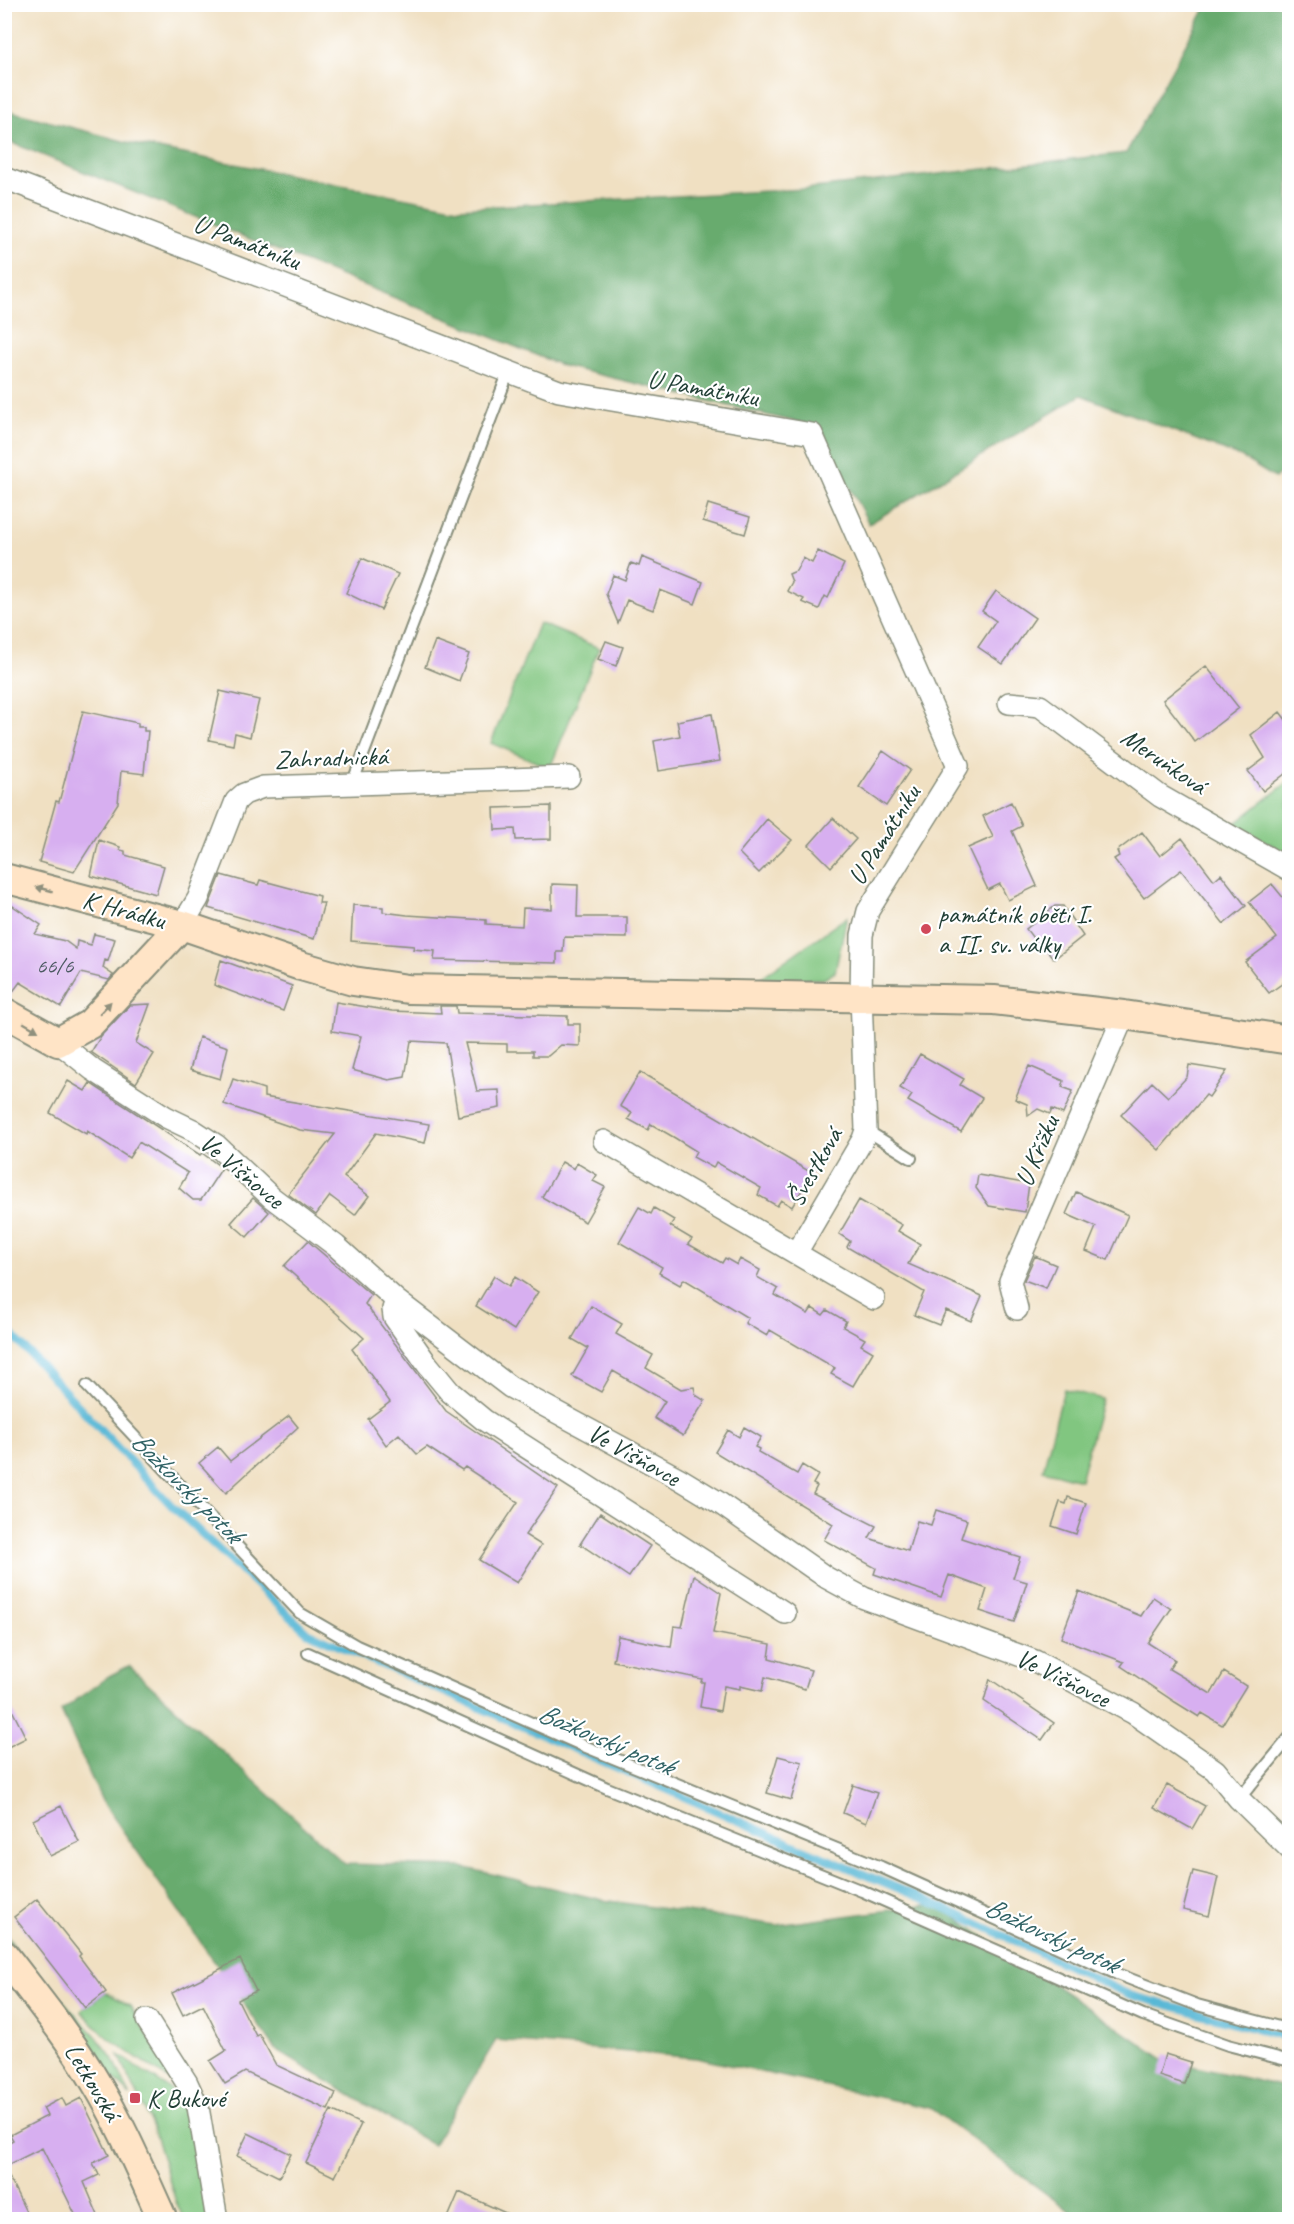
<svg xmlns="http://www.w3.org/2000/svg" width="1294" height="2224" font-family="Caveat,sans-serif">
<rect width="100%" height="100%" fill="#fff"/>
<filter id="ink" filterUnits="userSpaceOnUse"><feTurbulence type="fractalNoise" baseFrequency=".0167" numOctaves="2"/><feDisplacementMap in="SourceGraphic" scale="12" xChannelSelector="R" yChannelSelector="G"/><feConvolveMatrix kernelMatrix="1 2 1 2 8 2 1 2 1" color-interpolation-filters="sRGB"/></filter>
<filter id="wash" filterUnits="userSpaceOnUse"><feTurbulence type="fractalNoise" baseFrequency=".008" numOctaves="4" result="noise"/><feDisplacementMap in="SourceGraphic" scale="24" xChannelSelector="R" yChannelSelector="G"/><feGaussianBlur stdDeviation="1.35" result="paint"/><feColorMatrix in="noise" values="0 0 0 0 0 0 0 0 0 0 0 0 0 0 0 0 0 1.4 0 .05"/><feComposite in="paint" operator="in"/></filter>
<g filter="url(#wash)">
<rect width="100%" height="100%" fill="#f0e0c2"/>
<path fill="#81c680" stroke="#50825a" stroke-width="1.5" d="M539,623L599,648L550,768L491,743Z
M1289,781V855L1235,824Z
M847,917L835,972L824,979H759Z
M1064,1389L1102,1399L1080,1480L1043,1470Z
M4,1932L21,1956L95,2035L113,2058L130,2095L103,2067L74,2025L5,1937Z
M106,1992L130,2006L173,2078L170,2080L108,2038L81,2011Z
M119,2055L176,2093L181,2092L189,2107L208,2219H184L176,2202L153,2128Z"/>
<path fill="#68ab6e" stroke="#447451" stroke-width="1.5" d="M1207,5H1289V467L1275,478L1241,457L1081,395L869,524L817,427L563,366L5,140L4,113L10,111L138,145L458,208L805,189L1126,153Z
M129,1666L345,1864L462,1867L603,1900L777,1925L936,1904L1165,2060L1289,2088V2219H1084L1078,2217L930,2108L696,2058L496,2040L433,2145L276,2050L102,1801L61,1711L109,1676Z"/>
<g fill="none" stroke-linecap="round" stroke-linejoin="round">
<path stroke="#58b8d6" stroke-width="8" d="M4,1326L172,1506L307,1632L796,1846L936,1904L1130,1995L1290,2038"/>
</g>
<g id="blocks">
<path fill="#d7aff0" d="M708,504L750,517L745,534L703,521Z
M818,551L844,564L828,598L825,596L819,609L802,602L804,599L787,591L792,582L789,574L796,571L803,558L812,563Z
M642,557L703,582L695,604L660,590L653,610L627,600L618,623L606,594L613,575L625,580L631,563L639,566Z
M362,558L398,574L381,610L346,593Z
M996,591L1035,618L1003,664L978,647L996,621L982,611Z
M435,641L469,654L459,681L425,667Z
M606,641L623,647L616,666L598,659Z
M1206,666L1239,708L1195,742L1163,700Z
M220,691L259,700L250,737L235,733L233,745L209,740Z
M83,711L138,723V727H144V731H148L144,774L121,771L118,803L74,872L39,862L56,801L59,802Z
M1280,712L1290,725V770L1263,791L1248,771L1265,758L1251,735Z
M712,714L720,761L659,771L654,741L680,736L677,721Z
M883,751L910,770L886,806L859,787Z
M1011,802L1022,826L1012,831L1037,886L1008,900L1000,884L988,890L968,848L993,837L983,816Z
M551,806V839L516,840L515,829L495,830L494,808Z
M833,818L856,839L831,867L809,845Z
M767,819L792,840L759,873L739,853Z
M1142,832L1160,856L1182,838L1214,880L1221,874L1246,906L1224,924L1181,870L1144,898L1114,859L1119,856L1117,851Z
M99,840L120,847V850L125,851V855L164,866L156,894L91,876Z
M221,875L258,885L260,880L320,896L319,903H324L314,939L208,908Z
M552,884L578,885L577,917H627V938L564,937L563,952H557V963L434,960L435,951L413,949L414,946L351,941L353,905L383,907V912L407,915L486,920V924L522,926L523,908L552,909Z
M1272,884L1290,906V978L1269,993L1245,962L1277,938L1249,902Z
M4,900L41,925L35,934L65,941L76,949L77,941L91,945L94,934L115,939L108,961L105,960L103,968L113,975L109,980L81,973L61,1007L20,982L9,997L4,996Z
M1055,906H1063L1083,936L1054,959L1045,948L1042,950L1026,929Z
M221,960L292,986L283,1011L214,985Z
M336,1002L392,1011L441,1013L440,1006H456L457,1013L568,1016V1024H580V1046L561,1045L548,1056H533V1051H507V1044L465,1043L477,1091L499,1090L500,1108L458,1116L446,1043L411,1041L405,1077L389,1080L352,1070L361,1036L332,1031Z
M150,1004L136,1043L154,1054L136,1083L91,1052L101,1036L130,1005Z
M199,1037L228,1047L220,1079L190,1070Z
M920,1054L964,1079L960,1085L982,1098L961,1132L908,1101L912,1095L900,1088Z
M1189,1065L1227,1071L1209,1097L1206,1095L1159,1150L1121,1115L1152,1082L1168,1097L1187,1077Z
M1029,1066L1064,1081L1062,1087L1073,1091L1063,1114L1052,1109L1050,1114L1038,1109L1028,1116L1027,1104L1015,1099Z
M640,1072L812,1173L792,1207L781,1200L777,1206L758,1195L761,1188L716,1162L713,1168L693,1157L696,1151L675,1138L651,1124L648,1130L628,1119L632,1113L620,1106Z
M233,1079L264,1089V1097L429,1124L425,1143L376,1133L344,1177L369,1196L355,1215L330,1196L316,1215L288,1194L335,1134L300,1130L224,1104Z
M68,1081L85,1091L90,1083L200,1155L202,1153L222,1168L201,1200H193L179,1188L188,1173L139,1142L129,1158L87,1131L86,1134L50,1113Z
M562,1162L574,1169L577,1163L597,1175L593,1181L605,1187L585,1222L542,1197Z
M978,1175L1029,1184L1025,1212L989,1206L976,1188Z
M1076,1192L1128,1215L1108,1260L1086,1251L1096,1227L1066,1214Z
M253,1198L269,1212L247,1237L231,1223Z
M859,1200L902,1225L898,1231L920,1244L908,1264L982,1296L971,1321L946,1310L939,1325L914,1315L924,1292L847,1247L850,1241L839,1234Z
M639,1207L651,1214L654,1208L674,1220L670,1226L692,1239L688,1244L722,1263L725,1258L737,1265L740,1259L760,1270L757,1277L778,1289L775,1295L808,1314L812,1308L823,1315L827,1310L846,1321L843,1327L865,1339L861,1345L873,1352L853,1386L831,1374L835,1368L770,1330L767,1336L745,1323L748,1318L684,1279L680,1285L659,1273L662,1267L619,1242Z
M308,1241L371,1295L365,1304L446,1411L558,1488L525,1535L541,1545L517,1583L479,1560L518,1502L465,1467L462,1470L427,1447L417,1454L399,1434L386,1445L368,1419L390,1402L352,1349L364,1338L284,1266Z
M1035,1256L1056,1265L1046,1288L1024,1280Z
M494,1276L509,1286L515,1277L538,1292L514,1330L476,1306Z
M591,1306L622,1324L616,1334L653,1355L646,1368L681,1389L694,1387L696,1395L705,1401L683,1436L654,1418L665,1401L613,1371L601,1392L572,1376L588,1348L572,1339Z
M289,1416L298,1427L226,1493L199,1463L218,1447L230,1461Z
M744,1427L761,1437L755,1447L759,1449L758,1452L797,1474L802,1465L818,1475L813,1484L817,1486L813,1494L876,1526L869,1538L908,1551L917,1521L931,1525L936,1510L967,1520L961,1538L1020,1557L1013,1578L1027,1582L1014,1622L980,1611L987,1589L949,1575L941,1597L874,1574L876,1568L824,1540L833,1524L715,1452L728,1430L739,1437Z
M1068,1497L1086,1503L1076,1534L1052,1526L1060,1502L1066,1504Z
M600,1513L650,1546L629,1577L580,1544Z
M694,1575L721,1593L713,1633L771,1644L769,1658L811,1670L805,1689L765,1677L762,1691L740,1686V1689L724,1686L720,1711L700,1707L704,1682H701L702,1679L613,1661L618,1636L671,1647L674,1626L682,1627Z
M1079,1591L1141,1616L1153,1597L1171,1609L1148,1643L1175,1660L1169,1669L1211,1694L1224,1672L1246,1686L1222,1725L1202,1713L1199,1717L1175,1702L1121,1666L1124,1662L1061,1638Z
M990,1679L1054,1723L1042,1740L984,1701Z
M4,1694L26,1738L4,1749Z
M778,1756L802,1762L791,1800L767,1793Z
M853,1785L877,1793L866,1823L843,1813Z
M1167,1785L1205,1806L1192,1829L1154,1808Z
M61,1806L79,1842L50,1856L33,1820Z
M1193,1871L1218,1877L1209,1916L1183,1910Z
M37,1899L81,1954L79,1956L106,1992L85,2008L14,1917Z
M240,1959L256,1991L238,2000L256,2036L259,2034L276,2065L336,2093L328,2110L245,2072L225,2084L210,2061L226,2051L203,2005L183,2015L172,1993Z
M1165,2054L1191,2062L1184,2084L1159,2076Z
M62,2098L66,2106L81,2098L109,2155L93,2163L99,2175L84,2182L100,2220H78L42,2148L4,2167V2145L13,2140L10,2135L47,2116L43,2108Z
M331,2110L361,2124L335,2177L306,2163Z
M248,2133L291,2154L279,2177L237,2156Z
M4,2167L30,2220H4Z
M459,2192L521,2220H447Z"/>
</g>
</g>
<g filter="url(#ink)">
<use href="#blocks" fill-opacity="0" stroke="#888e7b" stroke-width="1.5"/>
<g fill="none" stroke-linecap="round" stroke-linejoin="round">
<defs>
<path id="lane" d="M352,784L509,371
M866,1130L911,1158
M87,1386L300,1613L357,1646L579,1744L881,1867L1117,1974L1197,2005L1290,2030
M308,1653L607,1788L862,1891L1143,2015L1228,2045L1290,2061
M1239,1799L1290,1737"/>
<path id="street" d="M4,178L559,391L812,434L958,766L868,911L862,935L861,996L866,1130L863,1139L796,1253
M1009,703L1040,706L1160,796L1290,870
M182,925L198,899L236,801L244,794L263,787L569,777
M58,1042L93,1070L166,1117L193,1130L216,1145L271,1197L336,1246L396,1300L510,1387L680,1479L718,1502L827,1578L864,1598L1035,1661L1133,1713L1215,1770L1239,1799L1290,1849
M604,1141L874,1299
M396,1300L393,1309L394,1317L427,1364L450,1392L484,1420L785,1613
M1017,1309L1010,1281L1124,1015
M147,2020L187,2083L198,2107L217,2220"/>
<path id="secondary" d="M4,878L182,925L301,966L353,981L408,989L994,1000L1124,1015L1290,1040
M4,1012L58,1042L90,1024L182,925
M4,1955C36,1997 70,2038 96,2083C122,2126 142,2174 163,2220"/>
</defs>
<use href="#lane" stroke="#888e7b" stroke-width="14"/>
<use href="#street" stroke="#888e7b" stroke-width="24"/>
<use href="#secondary" stroke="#888e7b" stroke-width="32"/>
<use href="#lane" stroke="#fff" stroke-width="10"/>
<use href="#street" stroke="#fff" stroke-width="21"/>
<use href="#secondary" stroke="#ffe4c6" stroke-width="28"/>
</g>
<defs><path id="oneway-solid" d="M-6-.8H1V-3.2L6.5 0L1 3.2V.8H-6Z" transform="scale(1.5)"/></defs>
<g fill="#8f907d">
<use href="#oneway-solid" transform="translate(44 889) rotate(-165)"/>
<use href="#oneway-solid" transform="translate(105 1008) rotate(-47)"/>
<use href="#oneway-solid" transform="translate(31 1027) rotate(30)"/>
</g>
</g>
<g fill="#d1495b" stroke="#fff" stroke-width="2">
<circle cx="926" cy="929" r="6"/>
<rect x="129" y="2092" width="12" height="12" rx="3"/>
</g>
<g text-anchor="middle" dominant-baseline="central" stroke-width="4.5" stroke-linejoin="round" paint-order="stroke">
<g font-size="22" fill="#4d5a63">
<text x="55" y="966">66/6</text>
</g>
<g font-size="26" fill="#1f3d34" stroke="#fff">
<text transform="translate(247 242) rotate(21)">U Památníku</text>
<text transform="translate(703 388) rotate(10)">U Památníku</text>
<text transform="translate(331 758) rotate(-2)">Zahradnická</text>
<text transform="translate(1164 761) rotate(34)">Meruňková</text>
<text transform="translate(884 835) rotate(-58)">U Památníku</text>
<text transform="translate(124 910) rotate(15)">K Hrádku</text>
<text transform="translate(1037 1151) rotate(-67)">U Křížku</text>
<text transform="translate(814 1167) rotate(-60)">Švestková</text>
<text transform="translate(242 1171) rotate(40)">Ve Višňovce</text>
<text transform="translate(634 1455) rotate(29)">Ve Višňovce</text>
<text transform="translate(1063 1678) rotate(26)">Ve Višňovce</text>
<text transform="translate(93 2082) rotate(59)">Letkovská</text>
</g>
<g font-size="26" fill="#1f3d34" stroke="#fff" text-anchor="start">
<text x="938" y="914">památník obětí I.<tspan x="938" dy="30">a II. sv. války</tspan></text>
<text x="147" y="2098">K Bukové</text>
</g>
<g font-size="27" font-style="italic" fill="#306265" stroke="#fff">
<text transform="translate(187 1487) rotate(45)">Božkovský potok</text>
<text transform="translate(606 1739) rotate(23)">Božkovský potok</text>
<text transform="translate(1052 1935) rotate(25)">Božkovský potok</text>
</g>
</g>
<rect width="1294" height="2224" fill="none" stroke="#fff" stroke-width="24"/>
</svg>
